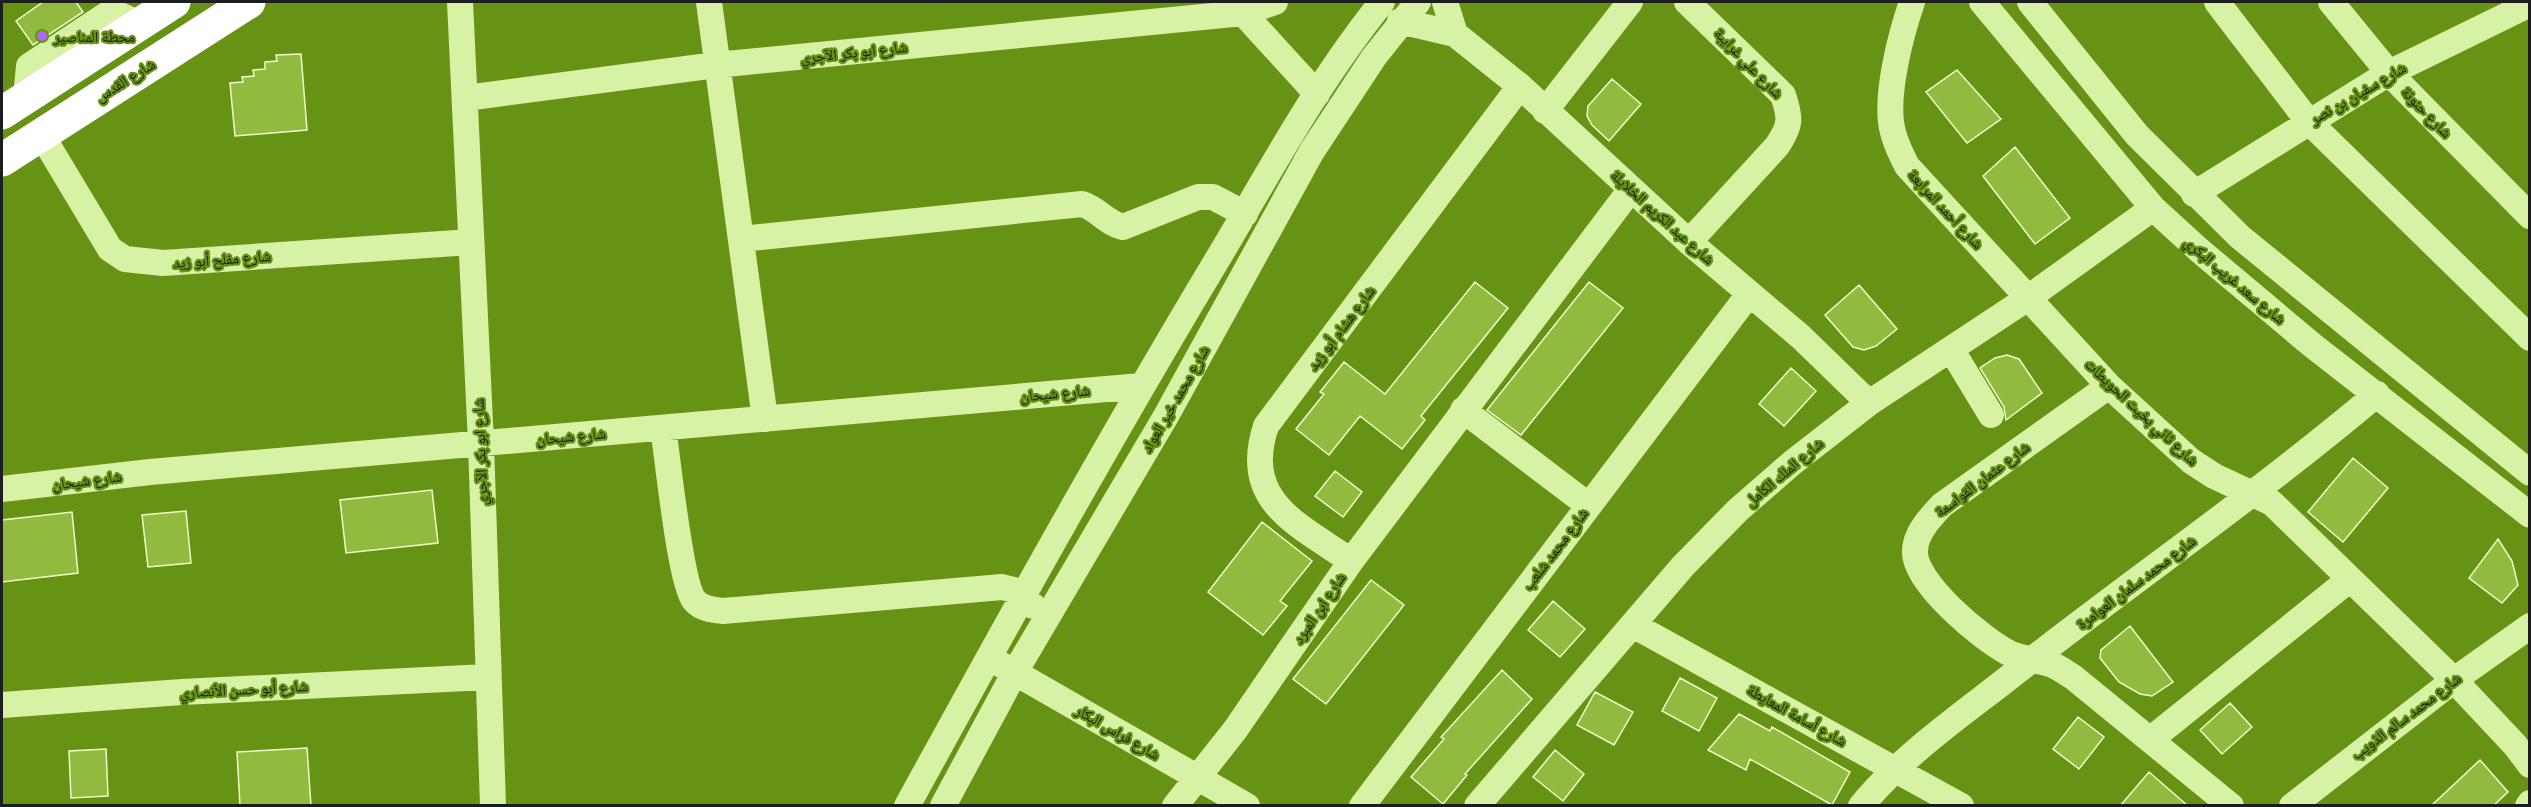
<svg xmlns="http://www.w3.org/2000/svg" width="2531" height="807" font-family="'IBM Plex Sans','Noto Naskh Arabic',sans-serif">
<rect width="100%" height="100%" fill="#679315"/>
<path fill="#90bb3e" stroke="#ecfccc" stroke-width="1.5" d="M43,2H76L83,12L33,45L16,21Z
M301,54L307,130L235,136L230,83L243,82L242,77L254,76L253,70L265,69V62L277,61L276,55Z
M1957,70L2001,119L1967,143L1926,92Z
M1612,79L1641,104L1609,141L1592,125L1587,116L1588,106Z
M2015,147L2070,218L2035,244L1983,176Z
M1475,282L1508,308L1421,416L1425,420L1402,449L1360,416L1329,455L1296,429L1324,394L1320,392L1344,362L1385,394Z
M1589,282L1623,308L1521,435L1487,410Z
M1859,285L1897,329L1876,346L1864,350L1853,347L1825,315Z
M2007,355L2019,359L2042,393L2006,420L2004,407L1980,368L1995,358Z
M1791,368L1816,391L1784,426L1759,404Z
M2353,458L2388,488L2343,542L2308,512Z
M1335,471L1362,492L1343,517L1315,496Z
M432,490L438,543L346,553L340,500Z
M186,511L191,563L148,567L142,515Z
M72,512L78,573L2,582V520Z
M1262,522L1312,561L1280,601L1287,606L1263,635L1208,592Z
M2498,539L2512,561L2518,585L2502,603L2469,578Z
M1371,580L1404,605L1326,704L1293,679Z
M1553,601L1585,629L1560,657L1528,630Z
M2130,626L2173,682L2152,696L2140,694L2119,682L2100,658L2101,650Z
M1502,670L1532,699L1465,774L1467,775L1443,804L1411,777L1444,739L1441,737Z
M1680,678L1717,698L1699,731L1662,711Z
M1595,692L1633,712L1614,745L1577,725Z
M2230,703L2252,727L2222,754L2200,730Z
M1739,714L1770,731L1772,727L1850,772L1832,805L1750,759L1746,770L1708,750Z
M2078,717L2104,737L2079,769L2053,749Z
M307,748L311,806H240L237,752Z
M106,749L108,796L71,798L69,751Z
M1555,750L1584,774L1563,801L1533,777Z
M2480,760L2508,792L2493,806H2431Z
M2149,772L2188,806H2120Z"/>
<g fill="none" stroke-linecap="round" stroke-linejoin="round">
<path stroke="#d7f1a5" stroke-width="26" d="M460,2L481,443L493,806
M709,2L765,419
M1445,2L1455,34
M1687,2L1783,95C1791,119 1791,125 1777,146L1689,242
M1912,2C1901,34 1887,88 1891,122C1893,138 1900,152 1907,166L2109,386L2191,461L2214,476L2272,503L2454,680L2515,745L2530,765
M1982,2L2153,208L2199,250L2312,345L2530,515
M2030,2L2137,135L2240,237L2530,473
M2217,2L2308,121L2530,338
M2331,2L2389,73L2530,216
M1243,13L1317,94
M1400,21L1455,34L1520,86L1689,242L1801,337L1869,403
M26,97L29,66L112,11L139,24
M466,98L716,65L1243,13L1275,2
M1545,111L1630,2
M41,134L110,249L125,259L163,263L471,242
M2194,194L2389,73L2530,4
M741,239L1082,204C1097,208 1106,223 1123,227L1198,197H1213L1245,214
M1951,349L1991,415
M2109,386L1942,505C1931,517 1915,533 1915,551C1913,582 1983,640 2009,653C2022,659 2039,660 2053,665C2060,668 2066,673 2073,677L2231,806
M1463,410L1588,505
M663,428C668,459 680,582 694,600C701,609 713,610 723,611L1002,587L1014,590L1033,606
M2,489L150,472L1141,386
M1351,561C1298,524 1241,502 1266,426L1520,86
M1633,625L1961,806
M1000,664L1247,806
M2,705L182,692L487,677
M2150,740L2350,579
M907,806C1009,620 1111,436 1220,255C1271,169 1319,80 1382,2
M943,806L1015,672L1166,416L1312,151L1374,57L1418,2
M1175,806L1235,730L1351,561L1631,189
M1362,806L1749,294
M1477,806L1683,566L1738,510L1792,463L1869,403L2028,298L2153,208
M1861,806C1905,753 1963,714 2016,672C2136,578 2261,492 2377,394
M2292,806L2454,680L2530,626
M2528,806L2530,803"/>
<path stroke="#fff" stroke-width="33" d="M2,113L174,2
M2,160L249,2"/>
</g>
<circle fill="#b265ff" stroke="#679315" stroke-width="2" cx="42" cy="36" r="6"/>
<g text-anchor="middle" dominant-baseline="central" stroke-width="4.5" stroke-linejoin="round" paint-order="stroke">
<g font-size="15" fill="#1d1d1d" stroke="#679315" text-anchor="start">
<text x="54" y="36">محطة المناصير</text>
</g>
<g font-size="15" fill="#1d1d1d" stroke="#679315">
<text transform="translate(854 52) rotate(-6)">شارع ابو بكر الآجري</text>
<text transform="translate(1749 63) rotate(46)">شارع علي غرايبة</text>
<text transform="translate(125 80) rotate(-32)">شارع القدس</text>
<text transform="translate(2358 93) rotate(-30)">شارع سفيان بن نصر</text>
<text transform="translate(2427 112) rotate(46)">شارع حنونة</text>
<text transform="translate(1946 209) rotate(47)">شارع أحمد المرابعة</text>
<text transform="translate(1663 217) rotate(42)">شارع عبد الكريم الخلايلة</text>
<text transform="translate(222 259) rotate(-4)">شارع مفلح أبو زيد</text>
<text transform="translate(2235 280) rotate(40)">شارع سعد غريب البكري</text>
<text transform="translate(1341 328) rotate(-53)">شارع هشام أبو زيد</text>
<text transform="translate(1055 393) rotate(-5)">شارع شيحان</text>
<text transform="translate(1175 399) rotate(-60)">شارع محمد خير العواد</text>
<text transform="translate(2142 412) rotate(43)">شارع ثاني بخيت الحويطات</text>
<text transform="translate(571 436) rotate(-5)">شارع شيحان</text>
<text transform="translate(480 452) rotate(-92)">شارع ابو بكر الآجري</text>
<text transform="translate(1784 472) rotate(-40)">شارع الملك الكامل</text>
<text transform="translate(1982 479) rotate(-37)">شارع عثمان القواسمة</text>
<text transform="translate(87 480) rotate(-7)">شارع شيحان</text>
<text transform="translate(1555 549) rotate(-53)">شارع محمد شلعب</text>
<text transform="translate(2136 582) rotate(-37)">شارع محمد سلمان العوامرة</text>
<text transform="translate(1319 608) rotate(-56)">شارع ابن المبرد</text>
<text transform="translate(244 689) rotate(-3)">شارع أبو حسن الأنصاري</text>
<text transform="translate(1797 715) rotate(29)">شارع أسامة المعايطة</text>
<text transform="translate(2406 716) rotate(-37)">شارع محمد سالم الذويب</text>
<text transform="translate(1118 732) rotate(30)">شارع فراس البكار</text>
</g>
</g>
<rect width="2531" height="807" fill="none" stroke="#1d1d1d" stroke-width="6"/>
</svg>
